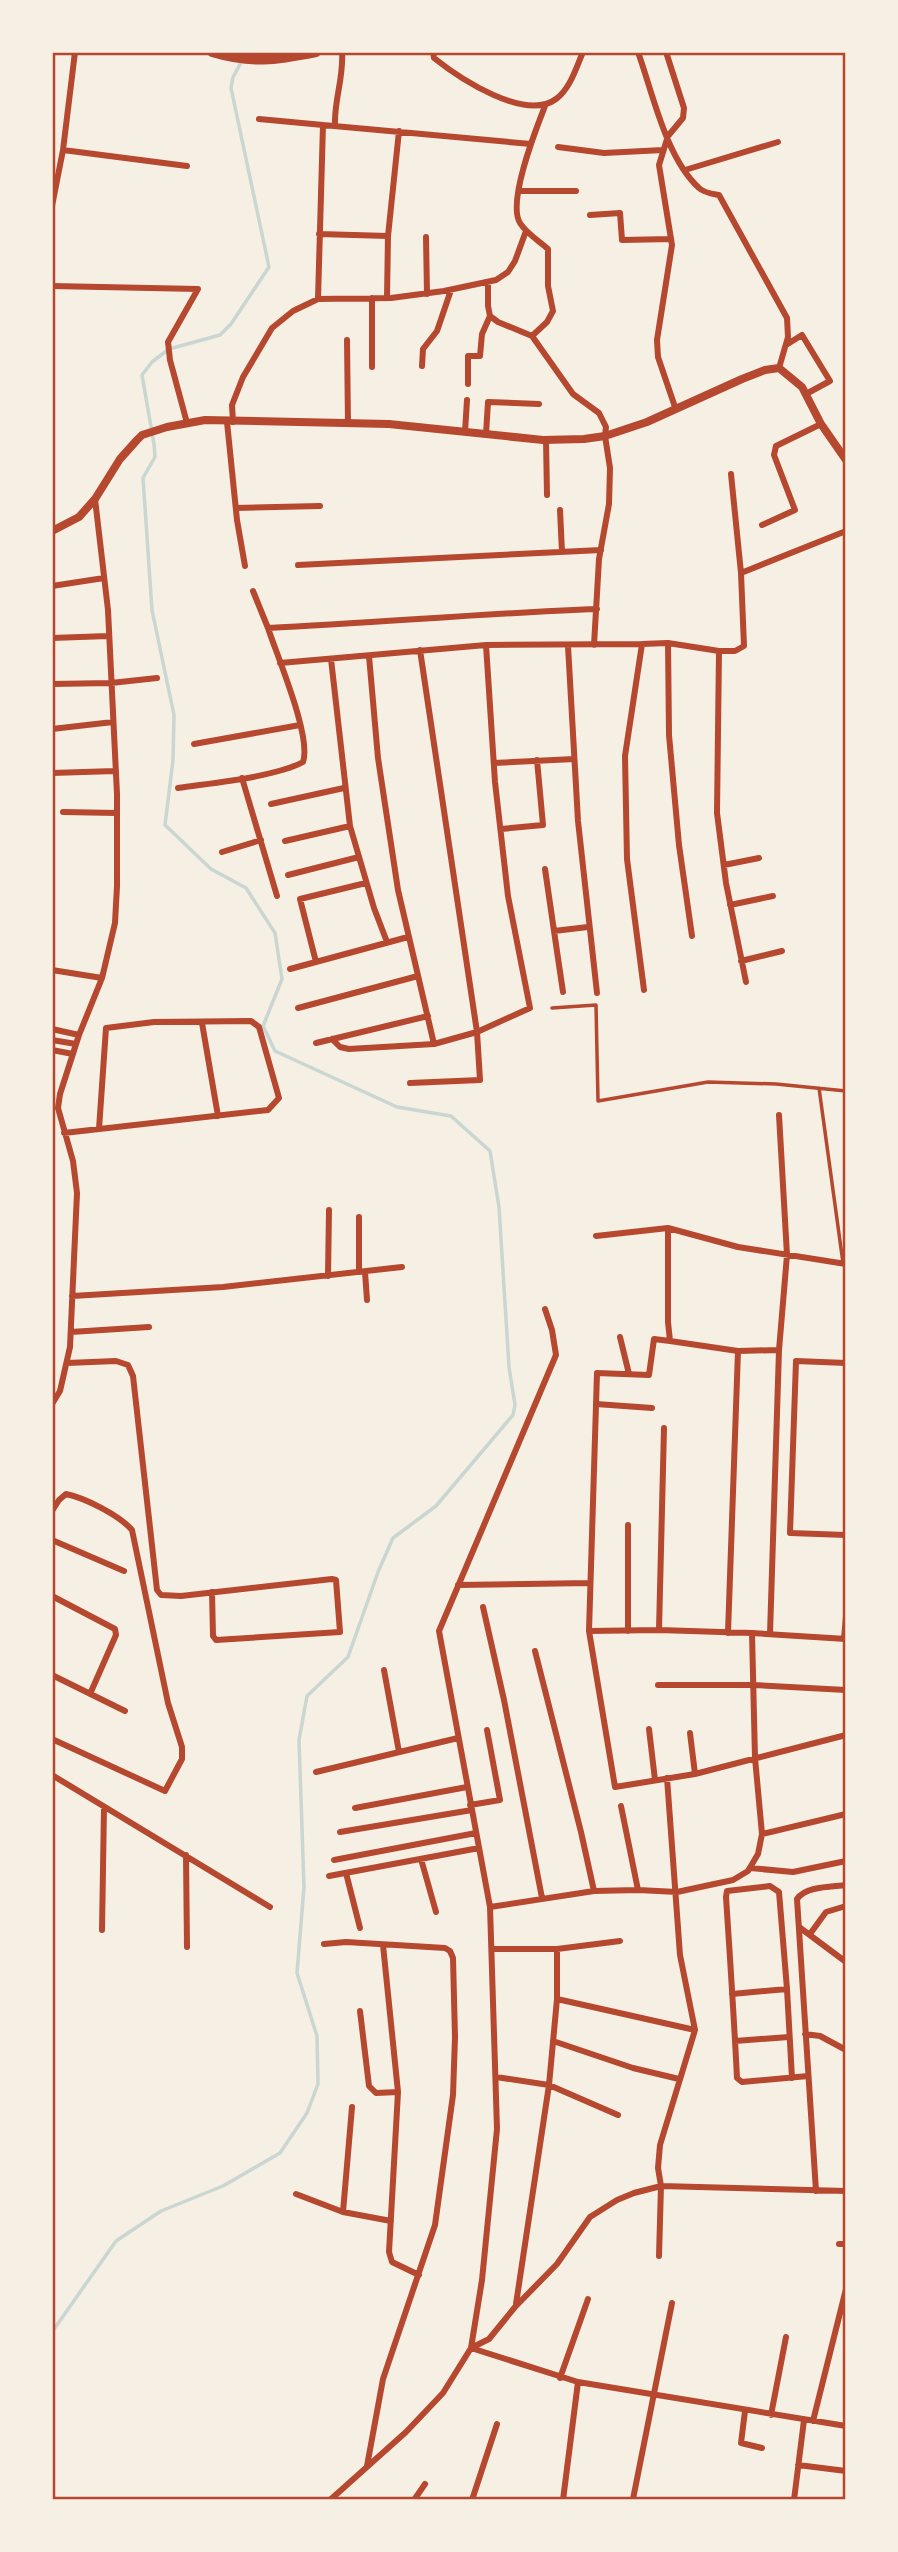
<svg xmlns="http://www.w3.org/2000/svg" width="898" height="2552" font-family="Jost,sans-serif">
<rect width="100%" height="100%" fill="#f6efe4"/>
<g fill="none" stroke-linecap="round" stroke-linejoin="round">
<path stroke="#c9d6d2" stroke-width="3.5" d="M52,2332L116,2241L161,2211L223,2186L280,2153L307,2113L318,2084L317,2036L297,1973L304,1887L299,1740L307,1696L348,1657L378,1572L393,1538L436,1506L513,1415L515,1405L509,1367L499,1207L490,1151L451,1116L397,1107L275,1051L263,1026L282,979L275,933L246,888L211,869L165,825L173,760L174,715L152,610L143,478L155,457L154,444L142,375L152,362L169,349L220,335L231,324L269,267L231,88L233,77L247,52"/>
<path stroke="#b5482f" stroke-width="3.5" d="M552,1008L596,1005L598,1101L708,1082L776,1084L846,1091
M819,1088L843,1263"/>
<path stroke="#b5482f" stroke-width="6" d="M433,52L434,58C459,78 525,122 556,99C570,89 576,68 583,52
M638,52C653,94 666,158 699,188C704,193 713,194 719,195L787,318L788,337L779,368
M666,52L684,108L683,118L668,136L659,165L672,245L657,340L658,357L675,407
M545,106C536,129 507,202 520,223C526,233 539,241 548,249V286L553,311L547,322L532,336L573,394L599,413L606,427L605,436L610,468L609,504L599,559L594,645
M259,119L323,125
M335,125C334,100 344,77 342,52
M558,147L604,153L663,150
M63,150L187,166
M685,170L778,142
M519,191H576
M52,206L63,150L75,52
M590,215L620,213L622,240L671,239
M319,234L388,236
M426,237L427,294
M488,282V306L490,316L498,322L532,336
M52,286L198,289L168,342L170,360L187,423
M372,298V367
M387,298L388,236L399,131
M318,299L323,125L531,144
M347,340L348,424
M786,345L802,335L830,381L806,394
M422,366L423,349L437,331L451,290
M468,384V356H480L482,334L490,316
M227,422L237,520L245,566
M233,422L232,405L243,377L272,328L293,311L318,299L391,298L444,291L496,280L508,272L515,261L526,231
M465,432L467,400
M486,434L488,402L539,404
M546,440L547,495
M731,474L741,573
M236,508L320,506
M560,510L562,552
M762,525L795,510L774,455L776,446L821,424
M298,565L601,550
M52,586L104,578
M253,591L268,628
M52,638L108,636
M668,643L669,735L679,845L692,936
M568,646L578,821L597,993
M420,650L477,1032L530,1008L508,896L495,782L486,645
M719,651H735L744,646L741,573L846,531
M369,656L378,758L398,890L434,1044L477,1032L480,1080L410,1083
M331,659L350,826L374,908L387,942
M280,663L486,645L642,644
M52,684L111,683L157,678
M52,729L113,722
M194,744L300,725
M494,763L574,759
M52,773L115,771
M242,778L277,896
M178,788C211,783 276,777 303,762C312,737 277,656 268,628C378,623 487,613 597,609
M271,804L344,788
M63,812L117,813
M501,829L543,825L537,760
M285,841L350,826
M222,852L261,840
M724,865L759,858
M545,869L554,931L588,927
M288,875L359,857
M730,905L773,896
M554,931L563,992
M741,961L782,951
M316,962L300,899L366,883
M290,969L408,937
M52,970L102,978
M644,990L627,859L625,756L642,644L668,643L719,651L717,813L726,883L746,982
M298,1008L418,976
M202,1023L218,1116
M52,1029L79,1035
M332,1039L340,1047L349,1049L434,1044
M52,1040L76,1044
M316,1043L428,1016
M52,1050L73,1054
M64,1133L268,1110L279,1098L259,1027L251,1021L154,1022L106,1028L99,1129
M668,1228V1322L670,1341L738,1351L728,1633
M596,1236L668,1228L738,1247L846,1264
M359,1272V1217
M365,1272L367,1300
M328,1276L329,1210
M72,1296L223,1287L402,1267
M545,1309L552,1330L556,1355L439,1631L490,1907L497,2129L482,2280L471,2348L578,2382L846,2426
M71,1332L149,1327
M620,1337L629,1374
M670,1341L654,1339L649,1375L597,1373L589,1631L615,1787L695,1774L846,1735
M738,1351L779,1350
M67,1363L116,1361L128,1365L133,1376L157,1590L161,1595L181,1596L332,1579L336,1580L340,1632L216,1640L213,1636L212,1592
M846,1363L796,1361L790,1533L846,1535
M52,1404L60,1391L70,1347L77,1193L73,1161L58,1108L60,1094L79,1035L102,978L115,923L117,886V794L108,610L95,499
M596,1404L652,1408
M52,1511L59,1500L66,1494C85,1498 119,1515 132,1530L168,1703L182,1747V1759L165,1791L52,1739
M52,1540L124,1571
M458,1585L590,1583
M52,1596L115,1629L116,1635L90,1694
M483,1607L504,1700L542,1898
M659,1630L664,1428
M589,1631L659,1630L752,1633L755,1758L762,1834L758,1854L748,1871L733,1880L677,1892L638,1890L621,1806
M628,1631V1525
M752,1633L846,1639
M770,1634L779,1350L787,1255L779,1115
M844,1639L846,1616
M535,1651L581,1832L594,1891
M384,1670L399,1752
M52,1675L125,1711
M658,1685H754L846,1690
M649,1729L655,1780
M690,1733L695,1774
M316,1772L458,1738
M52,1775L270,1907
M470,1805L500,1800L487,1730
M355,1808L467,1787
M340,1832L472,1810
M762,1834L846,1814
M186,1855L187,1947
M421,1859L436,1912
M334,1860L476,1833
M750,1868L793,1872L846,1861
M346,1873L360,1928
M329,1876L479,1848
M490,1907L594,1891L638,1890
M799,1927L846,1962
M102,1930L104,1807
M810,1934L826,1912L846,1906
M324,1944L346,1942L445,1948L450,1951L453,1958L455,2037L453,2095L435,2225L383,2379L367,2466
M383,1945L398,2092L389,2252L392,2262L419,2275
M493,1949H557V1999
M557,1949L620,1941
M787,1989L792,2078
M732,1994L787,1989L779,1892L770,1886L727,1891L726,1897C730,1957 734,2018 737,2078L742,2082L808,2076
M360,2011L369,2086L376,2093L398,2092
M805,2034L820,2036L846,2050
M553,2041L633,2068L679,2079
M735,2041L789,2037
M496,2077L549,2085L618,2115
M816,2191L797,1899C806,1886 831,1887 846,1885
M296,2194L343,2212L391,2221
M343,2212L352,2107
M839,2244H846
M659,2256L661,2186L658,2168L660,2145L695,2030L680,1955L667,1778
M516,2304L549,2085L557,1999L695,2030
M560,2378L588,2299
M745,2411L741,2443L762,2448
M771,2415L786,2337
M813,2421L846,2289
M798,2465L846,2471
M633,2499L672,2303
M330,2500L406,2432L443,2393L471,2348L489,2339L515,2307L557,2264L590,2217L617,2200L634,2193L661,2186L846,2191
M414,2500L425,2484
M472,2500L497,2424
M563,2500L578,2382
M794,2500L804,2420"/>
<path stroke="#b5482f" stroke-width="8" d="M52,531L79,517L95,499L120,459L137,440L142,435L167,427L205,420L389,424L543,440L584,439L605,436L647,422L742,379L765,370L779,368L802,387L821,424L846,460"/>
<path stroke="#b5482f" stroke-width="10" d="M212,52C252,64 276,60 316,52"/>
</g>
<rect width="898" height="2552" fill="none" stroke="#f6efe4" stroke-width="108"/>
<rect x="54" y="54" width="790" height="2444" fill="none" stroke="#b5482f" stroke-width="2.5"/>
</svg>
